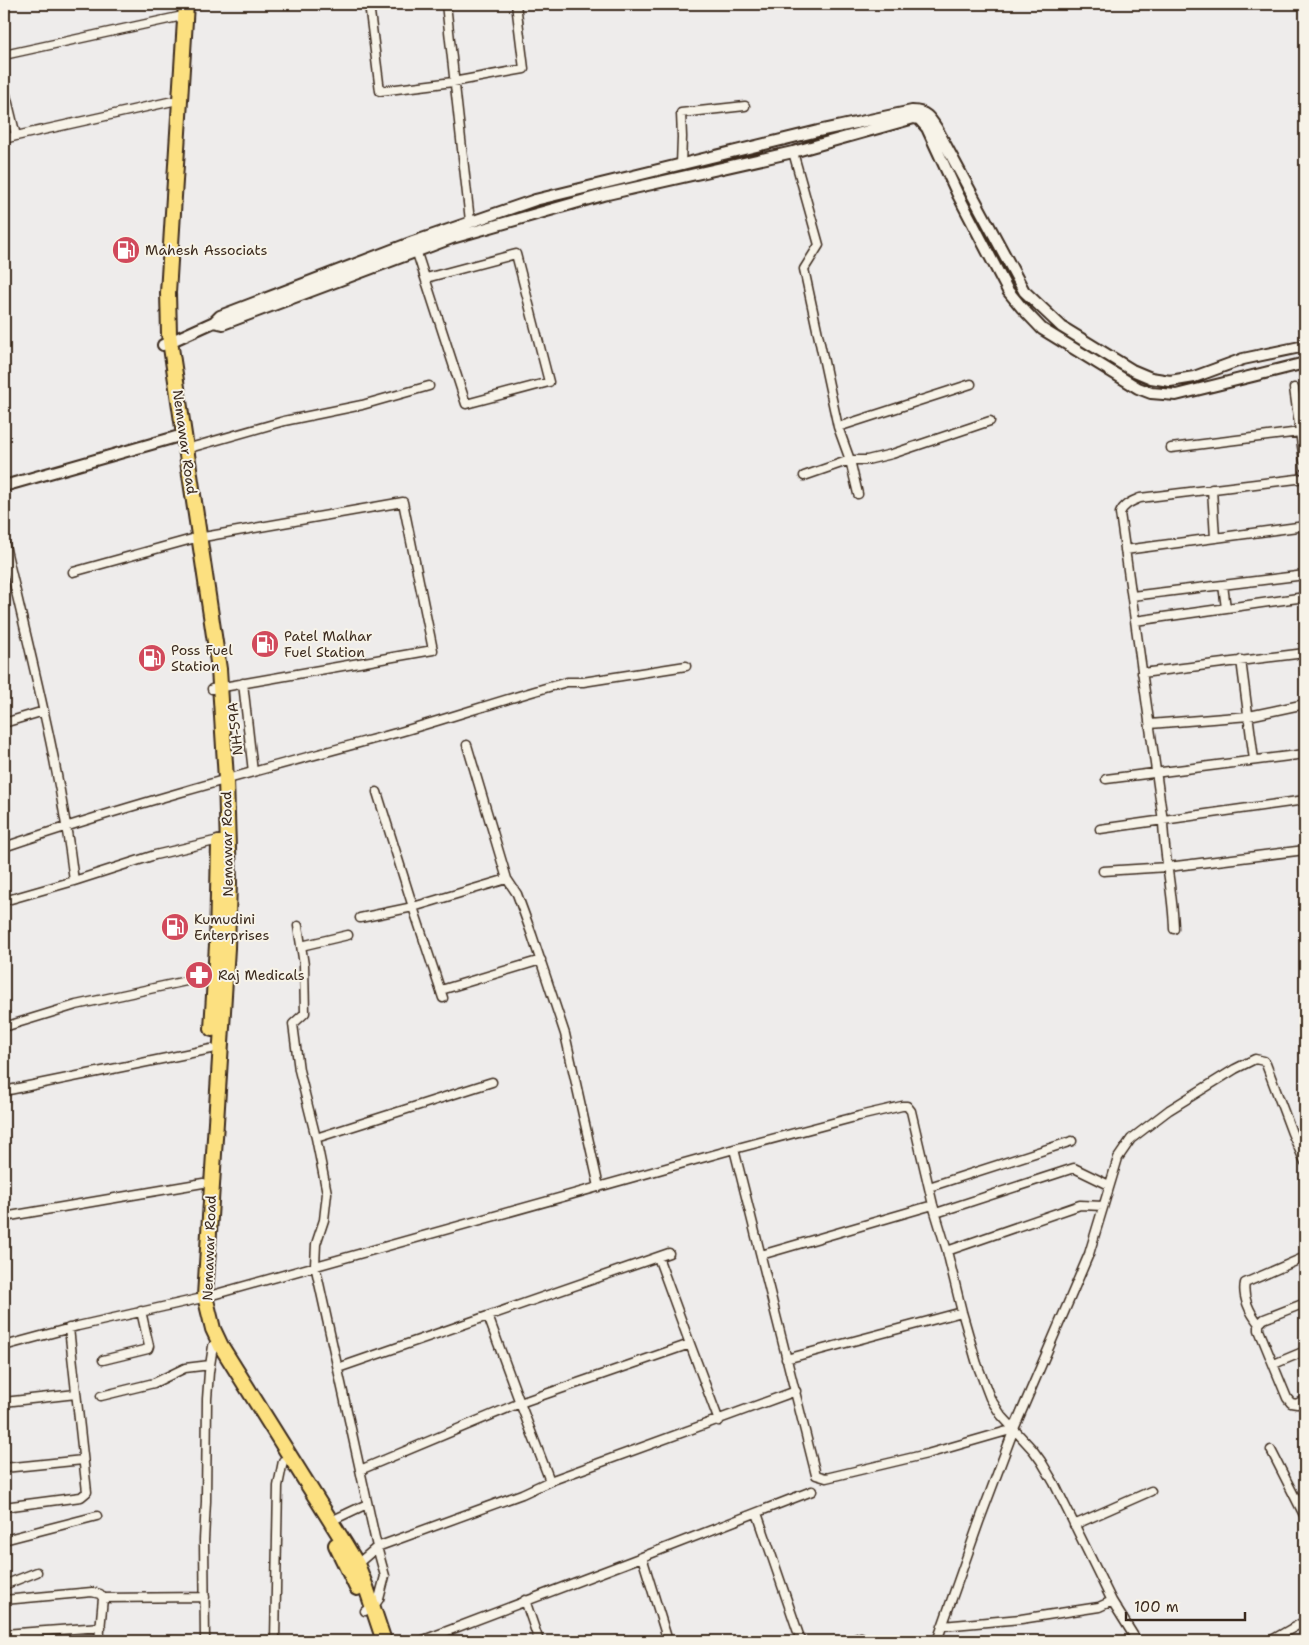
<svg xmlns="http://www.w3.org/2000/svg" width="1309" height="1645" font-family="'Shantell Sans',sans-serif">
<rect width="100%" height="100%" fill="#eeeceb"/>
<filter id="ink" filterUnits="userSpaceOnUse"><feTurbulence type="fractalNoise" baseFrequency=".02" numOctaves="2"/><feDisplacementMap in="SourceGraphic" scale="10" xChannelSelector="R" yChannelSelector="G"/><feConvolveMatrix kernelMatrix="1 2 1 2 8 2 1 2 1" color-interpolation-filters="sRGB"/></filter>
<g filter="url(#ink)">
<g fill="none" stroke-linecap="round" stroke-linejoin="round">
<defs>
<path id="minor" d="M369,4L380,91L453,82L524,69L516,4
M446,4L470,221
M4,55L178,17
M4,87L16,136L4,139
M16,136L173,101
M793,152L819,245L804,269L838,427L850,460L858,494
M681,165L682,137L681,113L745,106
M415,247L466,404L549,382L516,254L426,278
M1294,388L1305,468
M838,427L971,384
M1171,448L1300,432
M186,449L284,421L362,405L429,386
M804,476L850,460H867L892,454L990,421
M1212,489L1215,538
M4,541C30,653 60,766 74,881L4,901
M1125,550L1305,526
M73,572L192,539L403,502L433,650L212,689
M1223,585L1226,608
M1132,596L1305,575
M1135,621L1305,597
M1241,660L1254,760
M1142,673L1305,653
M243,683L253,772
M4,723L44,711
M1150,724L1249,716L1305,704
M467,745L507,879
M1106,779L1305,754
M1100,829L1305,800
M4,847C134,803 267,768 400,732C456,716 511,697 567,682H583L686,666
M1103,871L1168,867L1305,850
M74,881L155,855L219,840
M360,918L413,907L377,792
M298,926L304,965L305,1013L293,1024L299,1070L316,1138L327,1193L324,1220L316,1244L315,1265L377,1547L355,1566
M1174,929C1173,892 1164,857 1163,821L1120,513C1124,504 1131,502 1140,498L1305,478
M301,946L348,935
M441,990L541,960
M443,998L413,907L507,879L517,894L532,935L565,1034L599,1187
M4,1027L76,1005L214,975
M4,1091L211,1049
M316,1138L492,1082
M734,1149L816,1475L826,1478L927,1454L1014,1429
M929,1187L1072,1141
M936,1213L1074,1168L1109,1185
M4,1217L203,1183
M947,1251L1080,1205L1103,1206
M761,1255L933,1205
M658,1257L690,1344
M1305,1303L1264,1319L1259,1324V1330L1287,1398L1291,1403L1297,1404L1305,1399
M1259,1324C1250,1313 1242,1297 1245,1283L1305,1257
M4,1346L78,1326L198,1299L734,1149L859,1116L902,1106H907L911,1111L933,1205L947,1251L962,1312L977,1364L990,1398L1001,1415L1033,1450L1041,1461L1054,1483L1112,1601L1137,1641
M786,1359L962,1312
M103,1360L148,1349L149,1346L141,1311
M1274,1364L1305,1351
M338,1368L669,1253
M101,1396L154,1383L185,1368L210,1365
M4,1402L76,1394
M1271,1450L1305,1517
M4,1468L83,1460
M360,1470L520,1403L488,1316
M550,1481L520,1403L690,1344L719,1421
M4,1507L81,1497L87,1492L69,1328
M757,1513L801,1641
M331,1521L367,1504
M1074,1525L1151,1491
M4,1540L97,1516
M4,1585L37,1572
M103,1598L205,1597
M4,1600L92,1592L100,1594L103,1598L99,1641
M525,1600L539,1641
M365,1611L373,1607L379,1599L385,1576L377,1547L522,1494L550,1481L796,1391
M942,1626L1021,1619L1099,1607L1112,1601
M4,1634L101,1627
M205,1641L204,1540L206,1501L207,1399L209,1372L213,1346
M275,1641L278,1486L283,1461
M421,1641L642,1557
M668,1641L642,1557L812,1491
M850,1641L861,1637
M937,1641L979,1522L1014,1429L1089,1254L1118,1158L1131,1139L1169,1110L1235,1069L1255,1059L1264,1061L1266,1064L1292,1133L1305,1162
M1270,1641L1305,1621"/>
<path id="tertiary" d="M214,322L223,324L452,238L603,195L793,152L914,118L919,119L927,128L958,195L1008,291L1022,308L1042,329L1138,388L1151,393L1176,395L1305,363
M163,345L214,322L220,316L413,242L535,200L818,131L912,111C926,111 930,118 937,129L1024,291L1062,327L1132,370L1151,378L1170,381L1194,377L1243,359L1305,346
M4,486L176,437"/>
<path id="trunk" d="M186,4L168,293L169,334L219,669L226,779L229,883L227,948L205,1296L213,1329L221,1346L345,1544L357,1564L366,1587L384,1641
M212,1029L217,944L219,843
M336,1545L357,1588"/>
</defs>
<use href="#minor" stroke="#3b2a1e" stroke-width="11"/>
<use href="#tertiary" stroke="#3b2a1e" stroke-width="14"/>
<use href="#trunk" stroke="#3b2a1e" stroke-width="18"/>
<use href="#minor" stroke="#f7f3e8" stroke-width="8"/>
<use href="#tertiary" stroke="#f7f3e8" stroke-width="10"/>
<use href="#trunk" stroke="#fce080" stroke-width="14"/>
</g>
</g>
<defs>
<symbol id="fuel-disc" viewBox="-11 -11 22 22"><circle r="9.5" fill="#d1495b" stroke="#f7f3e8"/><path d="M-5.5-6h7V0h2V4h1.3V-2.5L3-4.5l.8-.8L6-3V5H2.5V1h-1V6h-7ZM-4.2-4.7v3.2H.2V-4.7Z" fill="#fff"/></symbol>
<symbol id="pharmacy-disc" viewBox="-11 -11 22 22"><circle r="9.5" fill="#d1495b" stroke="#f7f3e8"/><path d="M-2-6h4v4h4v4h-4v4h-4v-4h-4v-4h4Z" fill="#fff"/></symbol>
</defs>
<g fill-rule="evenodd">
<use href="#fuel-disc" x="110" y="234" width="32" height="32"/>
<use href="#fuel-disc" x="249" y="628" width="32" height="32"/>
<use href="#fuel-disc" x="136" y="642" width="32" height="32"/>
<use href="#fuel-disc" x="159" y="911" width="32" height="32"/>
<use href="#pharmacy-disc" x="183" y="959" width="32" height="32"/>
</g>
<g text-anchor="middle" dominant-baseline="central" stroke-width="4" stroke-linejoin="round" paint-order="stroke">
<g font-size="14" fill="#3b2a1e" stroke="#f7f3e8" text-anchor="start">
<text x="145" y="250">Mahesh Associats</text>
<text x="284" y="636">Patel Malhar<tspan x="284" dy="16">Fuel Station</tspan></text>
<text x="171" y="650">Poss Fuel<tspan x="171" dy="16">Station</tspan></text>
<text x="194" y="919">Kumudini<tspan x="194" dy="16">Enterprises</tspan></text>
<text x="218" y="975">Raj Medicals</text>
</g>
<g font-size="14" fill="#3b2a1e" stroke="#f7f3e8">
<text transform="translate(185 442) rotate(82)">Nemawar Road</text>
<text transform="translate(235 729) rotate(-96)">NH-59A</text>
<text transform="translate(227 844) rotate(-91)">Nemawar Road</text>
<text transform="translate(209 1248) rotate(-88)">Nemawar Road</text>
</g>
</g>
<rect width="1309" height="1645" fill="none" stroke="#f7f3e8" stroke-width="20"/>
<rect x="10" y="10" width="1289" height="1625" fill="none" stroke="#3b2a1e" stroke-width="2" filter="url(#ink)"/>
<path d="M1126 1612v8h119v-8" fill="none" stroke="#3b2a1e" stroke-width="2.5"/>
<text x="1134" y="1612" font-size="15" fill="#3b2a1e" stroke="#f7f3e8" stroke-width="4" paint-order="stroke">100 m</text>
</svg>
